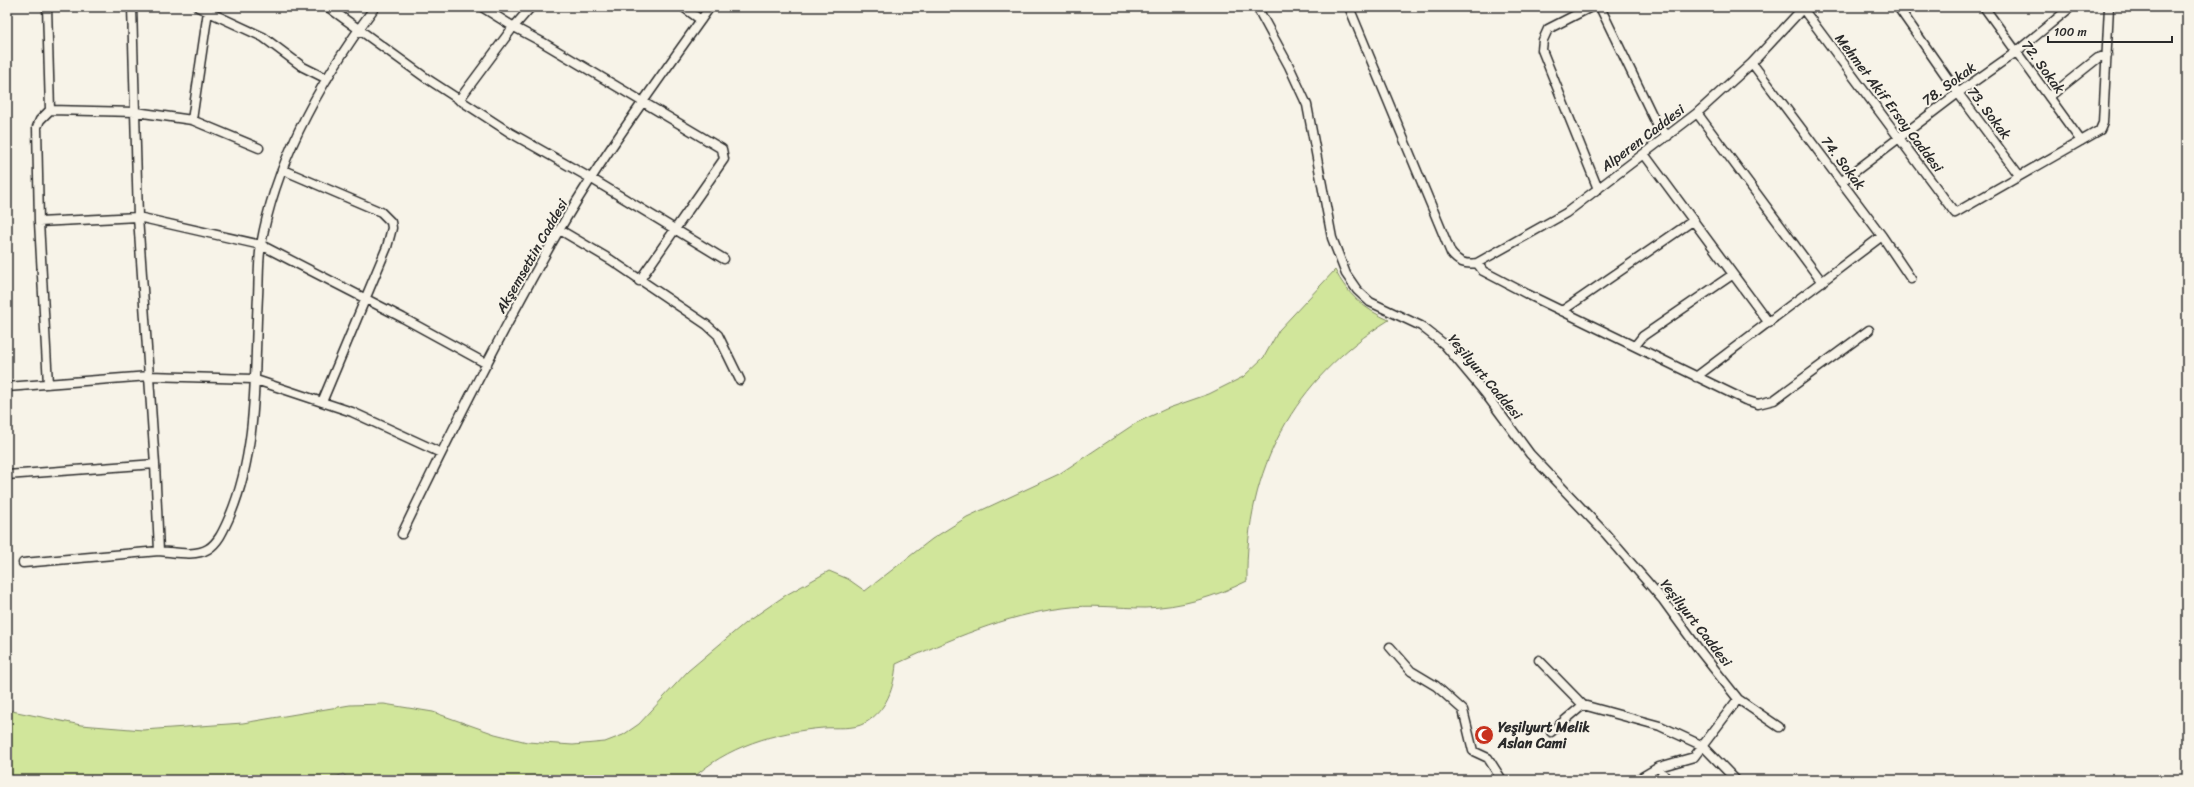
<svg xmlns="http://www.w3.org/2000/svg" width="2194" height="787" font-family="Sriracha,sans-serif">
<rect width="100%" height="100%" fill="#f7f3e8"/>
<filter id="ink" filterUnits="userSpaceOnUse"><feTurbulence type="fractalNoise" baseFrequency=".025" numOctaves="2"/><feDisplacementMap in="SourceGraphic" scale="8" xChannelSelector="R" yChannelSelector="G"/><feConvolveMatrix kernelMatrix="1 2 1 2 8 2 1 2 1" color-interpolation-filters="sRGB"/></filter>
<g filter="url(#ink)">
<path fill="#d1e69b" stroke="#7e8863" d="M1335,270C1347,294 1365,310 1389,320C1294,379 1245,469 1247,581C1215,597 1181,607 1145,608C1117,608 1091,604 1063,608C1005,615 949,640 896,664C894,688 887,710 865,723C853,730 836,727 823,728C776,732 726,746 691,780H350L343,774L330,780H7V710L81,725L143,730L243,723L350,705L384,704L433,712L495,734L527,742L573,745L605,742L623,735L639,724L688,671L745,623L786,595L829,571L848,579L865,591L932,539L967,517L1059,474L1136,423L1166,409L1209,394L1243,377L1264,357L1279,330Z"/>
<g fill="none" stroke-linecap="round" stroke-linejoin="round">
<defs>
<path id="minor" d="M47,7L50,110
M198,7L263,37L303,67L327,79
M328,7L426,78L509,132L592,179L724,259
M482,7L514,27L542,42L722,149L724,159L639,281
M683,7L701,20
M1257,7L1289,66L1307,105L1332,238L1346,274L1357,290L1370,302L1421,326L1444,344L1485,393L1530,454L1605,533L1663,600L1700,651L1738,699L1779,727
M1349,7L1451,253C1458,262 1465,265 1477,263L1566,213L1697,113L1752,63L1804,7
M1591,7L1548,29L1543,40L1542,50L1598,189
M1600,7L1656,123L1668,136
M1898,7L1958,93L2019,175
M1984,7L2081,141
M1803,9L1955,213L2100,130L2103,123L2109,7
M1752,63L1882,236L1911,279
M2049,97L2098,58L2107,55
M459,100L511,30L531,7
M1697,113L1822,282
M192,120L208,11
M1644,154L1769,323
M283,170L381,212L391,222L392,228L387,247L322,402
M1841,182L1958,93L2016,52L2071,7
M39,222L37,127L40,120L50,110L136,112L192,120L259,148
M560,230L611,260L707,325L718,335L740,380
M1477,263L1483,271L1527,294L1745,400L1758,404L1774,400L1869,330
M1562,311L1694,220
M1635,346L1643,336L1732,275
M1696,377L1882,236
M48,384L39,222L138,217L261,245L403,318L487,364
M7,387L149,376L253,379L352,412L441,453
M7,475L155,464
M402,534C447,440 494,346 545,255C593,168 653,88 710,7
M159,551C174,552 195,557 208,549C219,542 224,529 229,518C259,449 254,369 258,296C259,279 258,261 261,245C276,158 323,77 375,7
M23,563L159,551L155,464L138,217L132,7
M1390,647L1411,671L1436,686L1463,710L1473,751L1488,758L1502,780
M1539,660L1583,705L1660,726L1703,746L1736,780
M1551,732L1583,705
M1659,767L1667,780
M1637,780L1659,767L1694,757L1738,699"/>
</defs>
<use href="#minor" stroke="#2b2b2b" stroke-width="11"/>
<use href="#minor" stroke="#f7f3e8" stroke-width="8"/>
</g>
</g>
<defs>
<symbol id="mosque-disc" viewBox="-11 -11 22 22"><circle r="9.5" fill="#c8321e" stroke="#f7f3e8"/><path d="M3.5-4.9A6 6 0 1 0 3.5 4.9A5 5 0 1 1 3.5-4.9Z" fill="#fff"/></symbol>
</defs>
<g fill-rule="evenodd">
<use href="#mosque-disc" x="1473" y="724" width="22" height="22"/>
</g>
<g text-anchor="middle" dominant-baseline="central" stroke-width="4" stroke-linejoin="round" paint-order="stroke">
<g font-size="14" fill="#2b2b2b" stroke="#f7f3e8">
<text transform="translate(2043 67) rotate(54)">72. Sokak</text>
<text transform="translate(1949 84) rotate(-36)">78. Sokak</text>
<text transform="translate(1889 103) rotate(53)">Mehmet Akif Ersoy Caddesi</text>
<text transform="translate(1989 113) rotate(53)">73. Sokak</text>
<text transform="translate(1643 138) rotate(-37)">Alperen Caddesi</text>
<text transform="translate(1843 163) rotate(53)">74. Sokak</text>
<text transform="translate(532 256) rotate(-60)">Akşemsettin Caddesi</text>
<text transform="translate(1485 377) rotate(50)">Yeşilyurt Caddesi</text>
<text transform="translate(1696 623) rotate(52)">Yeşilyurt Caddesi</text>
</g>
<g font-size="14" font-weight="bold" fill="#2b2b2b" stroke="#f7f3e8" text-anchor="start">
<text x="1498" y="727">Yeşilyurt Melik<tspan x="1498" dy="16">Aslan Cami</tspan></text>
</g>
</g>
<rect width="2194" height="787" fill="none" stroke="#f7f3e8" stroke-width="24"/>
<rect x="12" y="12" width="2170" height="763" fill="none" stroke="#2b2b2b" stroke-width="1.5" filter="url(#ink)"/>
<path d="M2048 36v6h124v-6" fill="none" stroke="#2b2b2b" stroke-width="2"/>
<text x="2054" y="36" font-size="12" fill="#2b2b2b" stroke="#f7f3e8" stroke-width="3" paint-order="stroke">100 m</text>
</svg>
